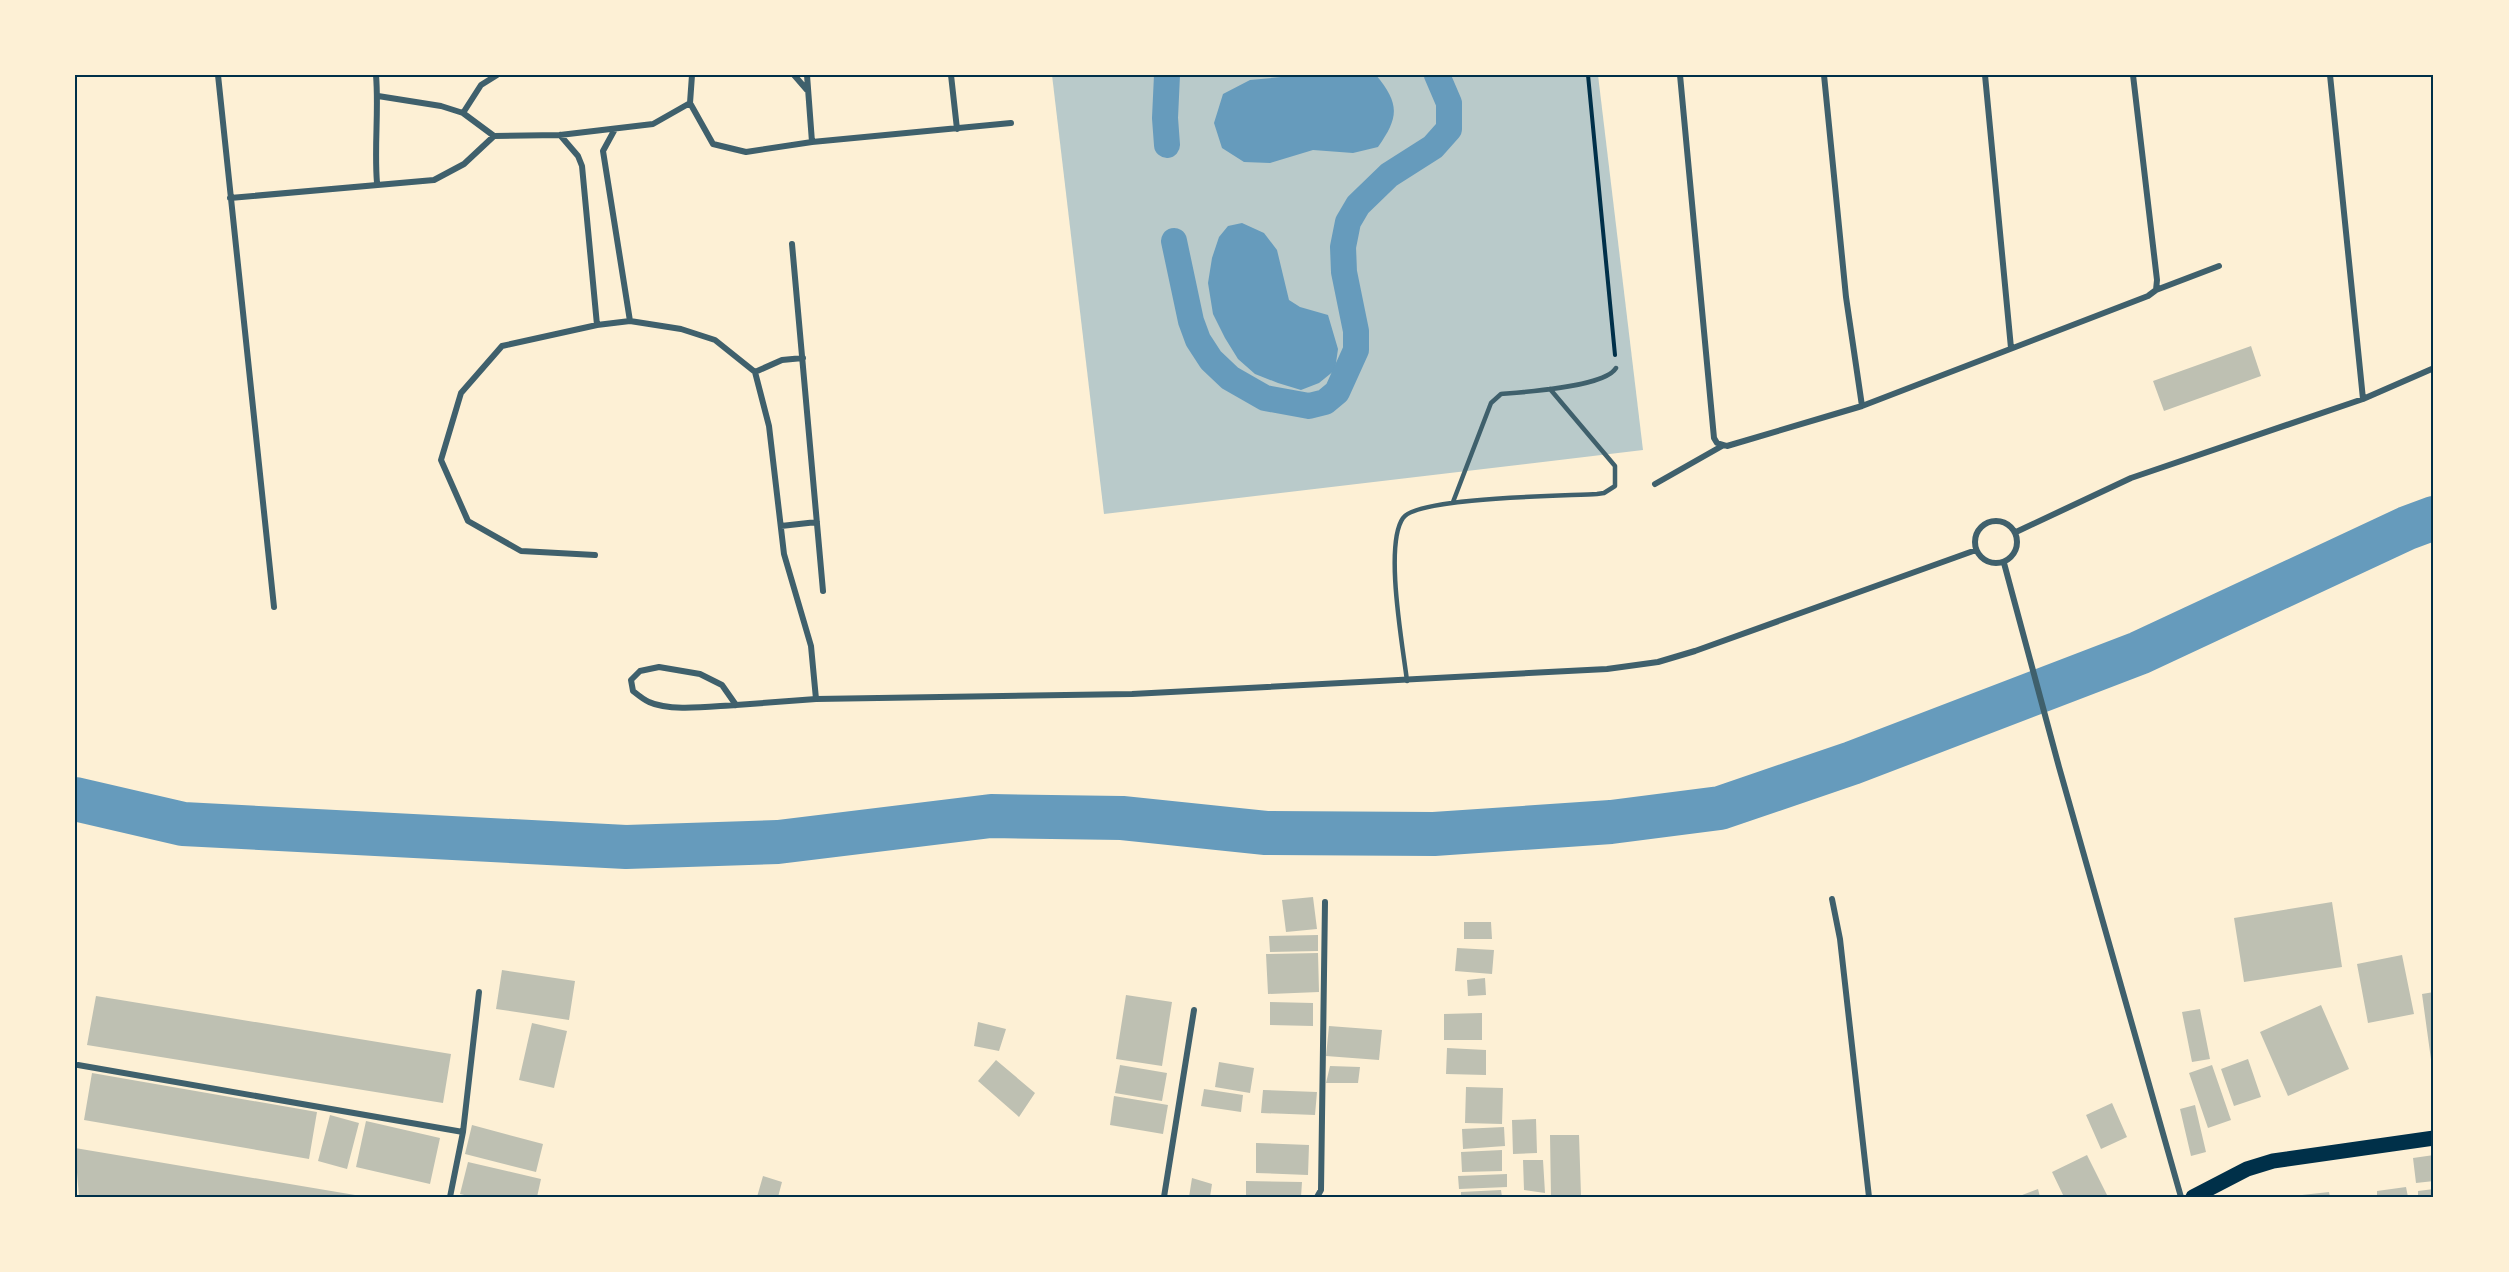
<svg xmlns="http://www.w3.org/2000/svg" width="2509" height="1272" font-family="'Roboto Serif',serif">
<rect width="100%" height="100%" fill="#fdf0d5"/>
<path fill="#b9caca" d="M1052,75H1598L1643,450L1104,514Z"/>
<path fill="#669bbc" d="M1303,75H1376C1400,104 1399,117 1378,147L1353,153L1313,150L1270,163L1244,162L1222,148L1214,123L1223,94L1250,80Z
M1242,223L1264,233L1277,250L1289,300L1300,307L1328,315L1338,349L1335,370L1319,383L1301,390L1278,383L1255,374L1238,359L1225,338L1213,314L1208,283L1212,258L1219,237L1228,226Z"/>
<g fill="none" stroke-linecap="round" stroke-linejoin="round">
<path stroke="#669bbc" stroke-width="26" d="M1167,75L1165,118L1167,145
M1174,241L1191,321L1198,340L1211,360L1230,378L1265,398L1309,406L1325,402L1337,392L1356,350V331L1344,272L1343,247L1348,222L1358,205L1389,175L1433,147L1449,129V103L1437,75"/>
<path stroke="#669bbc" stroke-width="44" d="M75,799L183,824L626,847L778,842L991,816L1122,818L1266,833L1434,834L1611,822L1720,808L1852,763L2139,653L2407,528L2434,518"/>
</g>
<path fill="#bec0b2" d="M2251,346L2261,376L2164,411L2153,381Z
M1313,897L1317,929L1286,932L1282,900Z
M2332,902L2342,967L2244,982L2234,918Z
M1464,922H1491L1492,939H1464Z
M1318,935V951L1270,952L1269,936Z
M1457,948L1494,950L1492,974L1455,971Z
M1318,953L1319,992L1268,994L1266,954Z
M2402,955L2414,1014L2368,1023L2357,964Z
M502,970L575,981L569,1020L496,1009Z
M1485,978L1486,995L1468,996L1467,980Z
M2434,992V1074H2433L2422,994Z
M1126,995L1172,1002L1162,1066L1116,1059Z
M96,996L451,1054L443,1103L87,1045Z
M1270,1002L1313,1003V1026L1270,1025Z
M2321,1005L2349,1069L2288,1096L2260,1032Z
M2200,1009L2210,1059L2192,1062L2182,1012Z
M1482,1013V1040H1444V1014Z
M978,1022L1006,1029L999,1051L974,1046Z
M532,1023L567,1031L554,1088L519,1080Z
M1329,1026L1382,1030L1379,1060L1326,1056Z
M1447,1048L1486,1050V1075L1446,1074Z
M2248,1059L2261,1097L2234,1106L2221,1069Z
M996,1060L1035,1093L1019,1117L978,1081Z
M1219,1062L1254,1068L1250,1093L1215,1087Z
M1120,1065L1167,1073L1162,1101L1115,1093Z
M2212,1065L2231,1120L2208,1128L2189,1073Z
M1330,1066L1360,1067L1358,1083H1326Z
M92,1073L317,1112L309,1159L84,1120Z
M1466,1087L1503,1088L1502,1124L1465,1123Z
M1204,1089L1243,1095L1241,1112L1201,1106Z
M1263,1090L1317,1092L1315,1115L1261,1113Z
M1114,1096L1168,1105L1163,1134L1110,1125Z
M2112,1103L2127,1137L2101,1149L2086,1115Z
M2195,1105L2206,1152L2191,1156L2180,1109Z
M330,1115L359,1123L347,1169L318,1161Z
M1536,1119L1537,1153L1513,1154L1512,1120Z
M366,1121L440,1138L430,1184L356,1167Z
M472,1125L543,1144L536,1172L465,1154Z
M1504,1127L1505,1146L1463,1149L1462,1129Z
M1550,1135H1579L1581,1195L1551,1197Z
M1256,1143L1309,1145L1308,1175L1256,1173Z
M75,1148L361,1196V1197H79Z
M1502,1150V1171L1462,1172L1461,1152Z
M2087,1155L2108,1197H2064L2052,1172Z
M2434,1155V1181L2416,1183L2413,1158Z
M1523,1160H1543L1545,1193L1524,1190Z
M468,1162L541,1179L537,1197H473L460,1194Z
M1507,1174V1187L1459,1189L1458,1176Z
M763,1176L782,1182L778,1197H757Z
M1192,1178L1212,1184L1210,1197H1189Z
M1246,1181L1302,1182L1301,1197H1246Z
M2406,1187L2408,1197H2377V1191Z
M2038,1189L2040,1197H2017Z
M2434,1189V1197H2418V1191Z
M1501,1190L1502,1197H1461V1192Z
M2329,1192L2330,1197H2302V1195Z"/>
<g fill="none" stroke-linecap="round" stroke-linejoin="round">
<path stroke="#003049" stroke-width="4" d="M1588,75L1615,355"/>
<path stroke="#3f606c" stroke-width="4.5" d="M1453,502L1491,403L1501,394C1525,392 1605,387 1616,368
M1407,681C1403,647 1384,545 1403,518C1417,497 1566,496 1597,494L1604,493L1615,486V466L1550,389"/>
<path stroke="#3f606c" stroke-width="6" d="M218,75L274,607
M376,75C379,111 374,147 377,183
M794,75L807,90
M807,75L812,142
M951,75L957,129
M1680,75L1714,438L1717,443L1727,446L1862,406L2148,296L2156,290L2157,280L2133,75
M1824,75L1846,297L1862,406
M1985,75L2011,348
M2330,75L2363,399
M378,96L441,106L463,113L494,136L560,135L653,124L690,103L692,75
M690,103L713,144L746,152L812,142L1011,123
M463,113L481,85L497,75
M615,129L603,151L630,321
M560,135L578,156L582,166L597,325
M230,198L434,180L464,164L494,136
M792,244L823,591
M2156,290L2219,266
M755,372L782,360L803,358
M1655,484L1722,446
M1975 542a21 21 0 1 1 42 0a21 21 0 1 1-42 0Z
M781,526L817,522
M2016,532L2131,478L2363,399L2434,368
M595,555L521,551L468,521L441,460L461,393L502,346L597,325L630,321L681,329L715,340L755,372L769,426L784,554L811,646L816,699
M2004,563L2059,767L2181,1197
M736,705L722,685L700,674L659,667L640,671L631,680L633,691C638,695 644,700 649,702C670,712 713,706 736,705L816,699L1132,694L1607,669L1658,662L1695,651L1976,550
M1832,899L1840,939L1869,1197
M78,1065L463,1132
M450,1197L463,1132L479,992
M1164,1197L1194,1010
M1317,1197L1321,1190L1325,902"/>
<path stroke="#003049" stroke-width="15" d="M2193,1197L2247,1169L2273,1161L2434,1138"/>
</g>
<rect width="2509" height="1272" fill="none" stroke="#fdf0d5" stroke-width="153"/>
<rect x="76" y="76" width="2356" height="1120" fill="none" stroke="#003049" stroke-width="2"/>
</svg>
